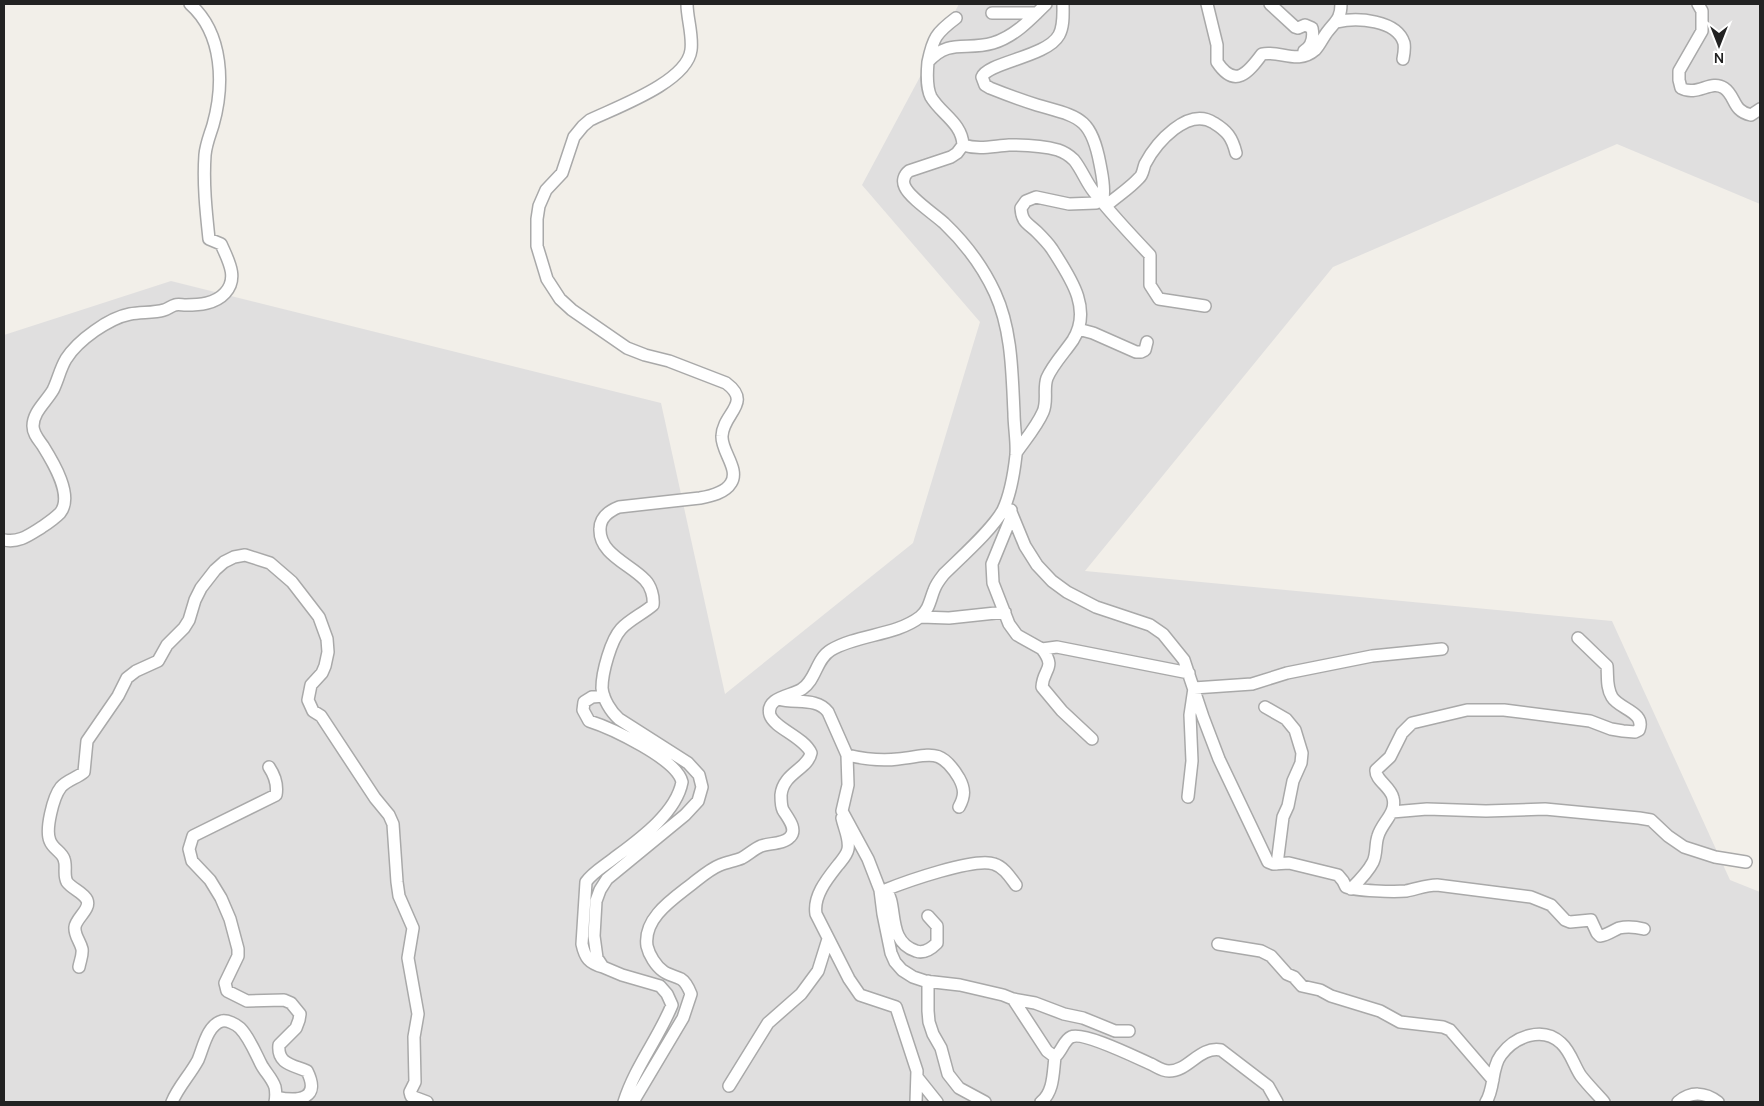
<svg xmlns="http://www.w3.org/2000/svg" width="1764" height="1106" font-family="Manrope,sans-serif">
<rect width="100%" height="100%" fill="#f2efe9"/>
<path fill="#e0dfdf" d="M959,4H1760V204L1617,144L1333,267L1085,571L1612,621L1730,880L1760,892V1102H4V335L171,281L661,403L725,694L913,543L980,322L862,185Z"/>
<g fill="none" stroke-linecap="round" stroke-linejoin="round">
<defs>
<path id="minor" d="M1207,4L1217,45V62C1235,89 1248,73 1262,54C1280,50 1298,65 1315,50C1320,45 1323,37 1328,31C1336,21 1341,18 1341,4
M1270,4L1295,27L1298,28L1305,25L1312,28C1314,38 1312,46 1304,51
M1698,4L1702,11V31L1679,71V80L1681,88C1697,97 1711,79 1724,88C1736,96 1732,111 1751,115L1760,109
M992,13H1037
M1337,22C1357,17 1397,20 1404,43C1405,49 1404,54 1403,59
M928,62C933,38 936,33 956,18
M963,145C979,150 993,146 1009,145C1024,145 1043,146 1058,150C1064,152 1070,156 1074,160C1082,170 1086,182 1094,192C1112,215 1131,235 1150,255V285L1159,299L1205,306
M1106,206C1117,196 1129,189 1139,178C1143,175 1143,169 1145,164C1156,143 1188,106 1214,123C1227,131 1232,137 1236,153
M1078,329L1093,333L1136,352H1141L1145,350L1147,342
M1016,453C1025,440 1037,426 1043,412C1048,401 1043,389 1047,378C1053,364 1065,352 1073,340C1093,308 1069,276 1052,249C1048,243 1042,237 1037,232C1028,223 1022,223 1021,208L1026,201L1036,197L1069,204L1096,203L1103,198C1105,187 1102,175 1100,164C1091,116 1078,117 1037,105C1021,100 1005,94 990,88L985,85L982,77C988,62 1047,57 1059,35C1064,26 1063,13 1063,4
M1011,510L1010,520L992,564L993,583L1009,624L1017,635L1042,649L1057,647L1189,673
M1011,512L1025,546L1037,565L1052,581L1067,592L1096,607L1150,625L1163,634L1184,660L1203,717L1219,759L1268,862L1273,864L1289,863L1338,875L1343,881L1346,887C1356,891 1394,892 1406,891C1417,889 1426,885 1437,885L1531,897L1551,905L1565,920L1570,922L1591,920L1597,933L1600,936C1608,935 1612,931 1619,928C1628,926 1636,927 1644,929
M4,540C19,543 29,535 42,527C48,523 55,518 60,513C74,496 53,462 43,446C39,440 33,434 33,426C33,412 46,402 53,390C58,380 60,369 66,359C78,340 109,318 130,314C141,312 154,313 164,310C168,309 171,306 175,305C178,304 182,305 186,305C199,305 215,304 225,293C239,278 228,260 221,244L209,239C206,211 203,183 205,155C206,144 210,135 213,125C224,86 224,34 190,4
M921,617L949,618L1005,612
M1042,649C1057,669 1043,668 1042,687L1062,711L1092,739
M779,699C795,704 817,697 828,712L847,755L848,785L842,811L868,859L880,890L883,914L891,953L895,962L902,970L913,977L925,981L960,985L1003,995L1013,999L1047,1051L1055,1057C1062,1051 1064,1040 1071,1037C1083,1031 1137,1058 1151,1064C1157,1067 1162,1071 1169,1071C1189,1071 1199,1046 1221,1050L1268,1086L1277,1102
M1265,707L1286,719L1295,730L1302,753L1301,763L1293,781L1288,806L1283,817L1277,864
M847,755C864,759 882,761 898,759C929,756 940,746 959,778C965,789 965,796 959,807
M269,767C275,776 278,784 276,795L193,836L189,849L192,861L210,880L221,898L230,919L238,949V956L225,983L227,991L247,1001L284,1000L291,1003L300,1014L299,1020L296,1028L279,1045C277,1064 293,1065 307,1071C321,1099 299,1102 276,1097
M1188,797L1192,761L1190,715L1194,688L1252,684L1287,673L1372,656L1442,649
M1392,812L1427,809L1486,811L1545,809L1639,818L1651,820L1668,836L1684,847L1715,857L1746,862
M842,818C844,828 850,839 848,849C847,855 842,860 838,865C827,879 813,896 816,914L849,979L860,995L896,1007L917,1071L916,1102
M1351,889C1359,881 1368,872 1373,862C1377,854 1375,844 1378,836C1382,822 1397,813 1393,798C1391,787 1375,780 1376,770L1390,757L1402,733L1412,723L1467,710H1504L1590,721L1611,729L1623,731L1635,732L1639,730C1646,712 1619,709 1612,697C1606,687 1608,676 1607,666L1578,638
M880,890H885C899,902 885,941 916,951C924,954 931,949 937,943V926L928,916
M885,890C905,882 975,857 994,864C1004,867 1010,877 1016,885
M1218,944L1261,951L1271,956L1287,974L1294,977L1302,986L1320,990L1331,996L1380,1011L1400,1022L1443,1027L1450,1030L1493,1080
M79,967C80,961 83,955 82,949C80,941 74,935 75,927C76,918 91,909 87,900C83,892 72,889 67,882C63,875 67,866 64,859C62,852 53,849 50,841C45,830 53,797 61,787C67,780 77,778 84,772L87,741L118,696L127,678L136,671L158,661L167,645L184,628L189,620L195,600L201,588L215,570L224,562L234,557L245,555L270,563L292,582L319,617L327,639L328,652L325,666L322,673L311,685L308,700L313,711L321,716L375,798L389,815L393,824L397,882L399,896L413,928L408,958L418,1014L414,1037L415,1082L410,1092L411,1096L427,1102
M603,967C589,963 585,958 582,944L586,882C592,873 604,866 613,859C637,841 676,814 682,782C677,759 611,728 589,721L583,710L584,702L592,697L604,696
M928,981V1011L929,1022L933,1034L941,1048L948,1074L959,1088L985,1102
M1013,999L1035,1003L1064,1014L1083,1018L1115,1031H1129
M917,1077L937,1102
M729,1086L768,1023L801,994L818,971L828,939
M172,1102C178,1087 190,1075 198,1060C203,1049 207,1025 222,1021C227,1020 236,1024 240,1028C249,1037 255,1052 261,1064C265,1072 272,1078 275,1087C276,1092 276,1097 275,1102
M624,1102C635,1067 658,1039 672,1005L667,994L660,986L622,975L603,967L597,958L594,936L596,901L600,890L607,879L685,815L698,801L702,787L699,775L688,763L619,719C611,712 603,699 602,688C602,672 611,640 621,629C629,620 644,613 653,605C654,597 651,586 645,580C630,564 599,554 600,529C600,517 609,511 619,507L700,498C711,496 725,493 731,483C740,469 721,451 722,436C723,413 753,403 726,383L669,361L645,355L627,348L572,310L560,299L547,279L537,246V219L539,206L546,190L562,173L574,137L583,126L590,120C617,107 687,82 691,50C693,35 687,18 687,4
M633,1102L683,1018L691,994C689,989 686,982 681,979C675,976 668,975 663,971C656,966 649,955 647,946C643,918 673,899 692,884C701,877 710,869 720,865C727,862 735,861 742,858C749,854 754,849 761,846C769,843 784,844 790,837C798,829 787,817 783,810C781,806 781,799 781,795C783,773 808,769 811,753C804,737 774,728 770,715C765,697 792,696 802,689C816,680 816,659 831,650C858,634 895,636 920,617C929,610 930,600 934,590C936,584 940,579 944,574C960,558 993,529 1003,510C1011,493 1014,473 1016,455C1017,441 1014,427 1014,413C1012,373 1012,330 995,293C983,267 965,243 944,223C934,214 910,198 905,187C902,181 904,175 909,171L951,157L957,153L963,145C962,123 941,114 931,97C926,87 927,73 928,62C949,38 966,51 993,43C1014,37 1031,19 1046,4
M1041,1102C1054,1092 1053,1072 1055,1057
M1486,1102C1495,1088 1491,1068 1501,1055C1515,1036 1543,1026 1561,1043C1571,1052 1574,1066 1581,1076C1588,1085 1597,1094 1604,1102
M1678,1102C1691,1091 1705,1092 1718,1102"/>
</defs>
<use href="#minor" stroke="#a9a9a9" stroke-width="14"/>
<use href="#minor" stroke="#fff" stroke-width="11"/>
</g>
<rect width="1764" height="1106" fill="none" stroke="#222222" stroke-width="10"/>
<g transform="translate(1719 45) rotate(180)" stroke="#ffffff" stroke-width="4" paint-order="stroke">
<path d="M0-4L9 19L0 12L-9 19Z" fill="#222222"/>
<text y="-8" font-size="14" font-weight="bold" text-anchor="middle" fill="#222222">N</text>
</g>
</svg>
